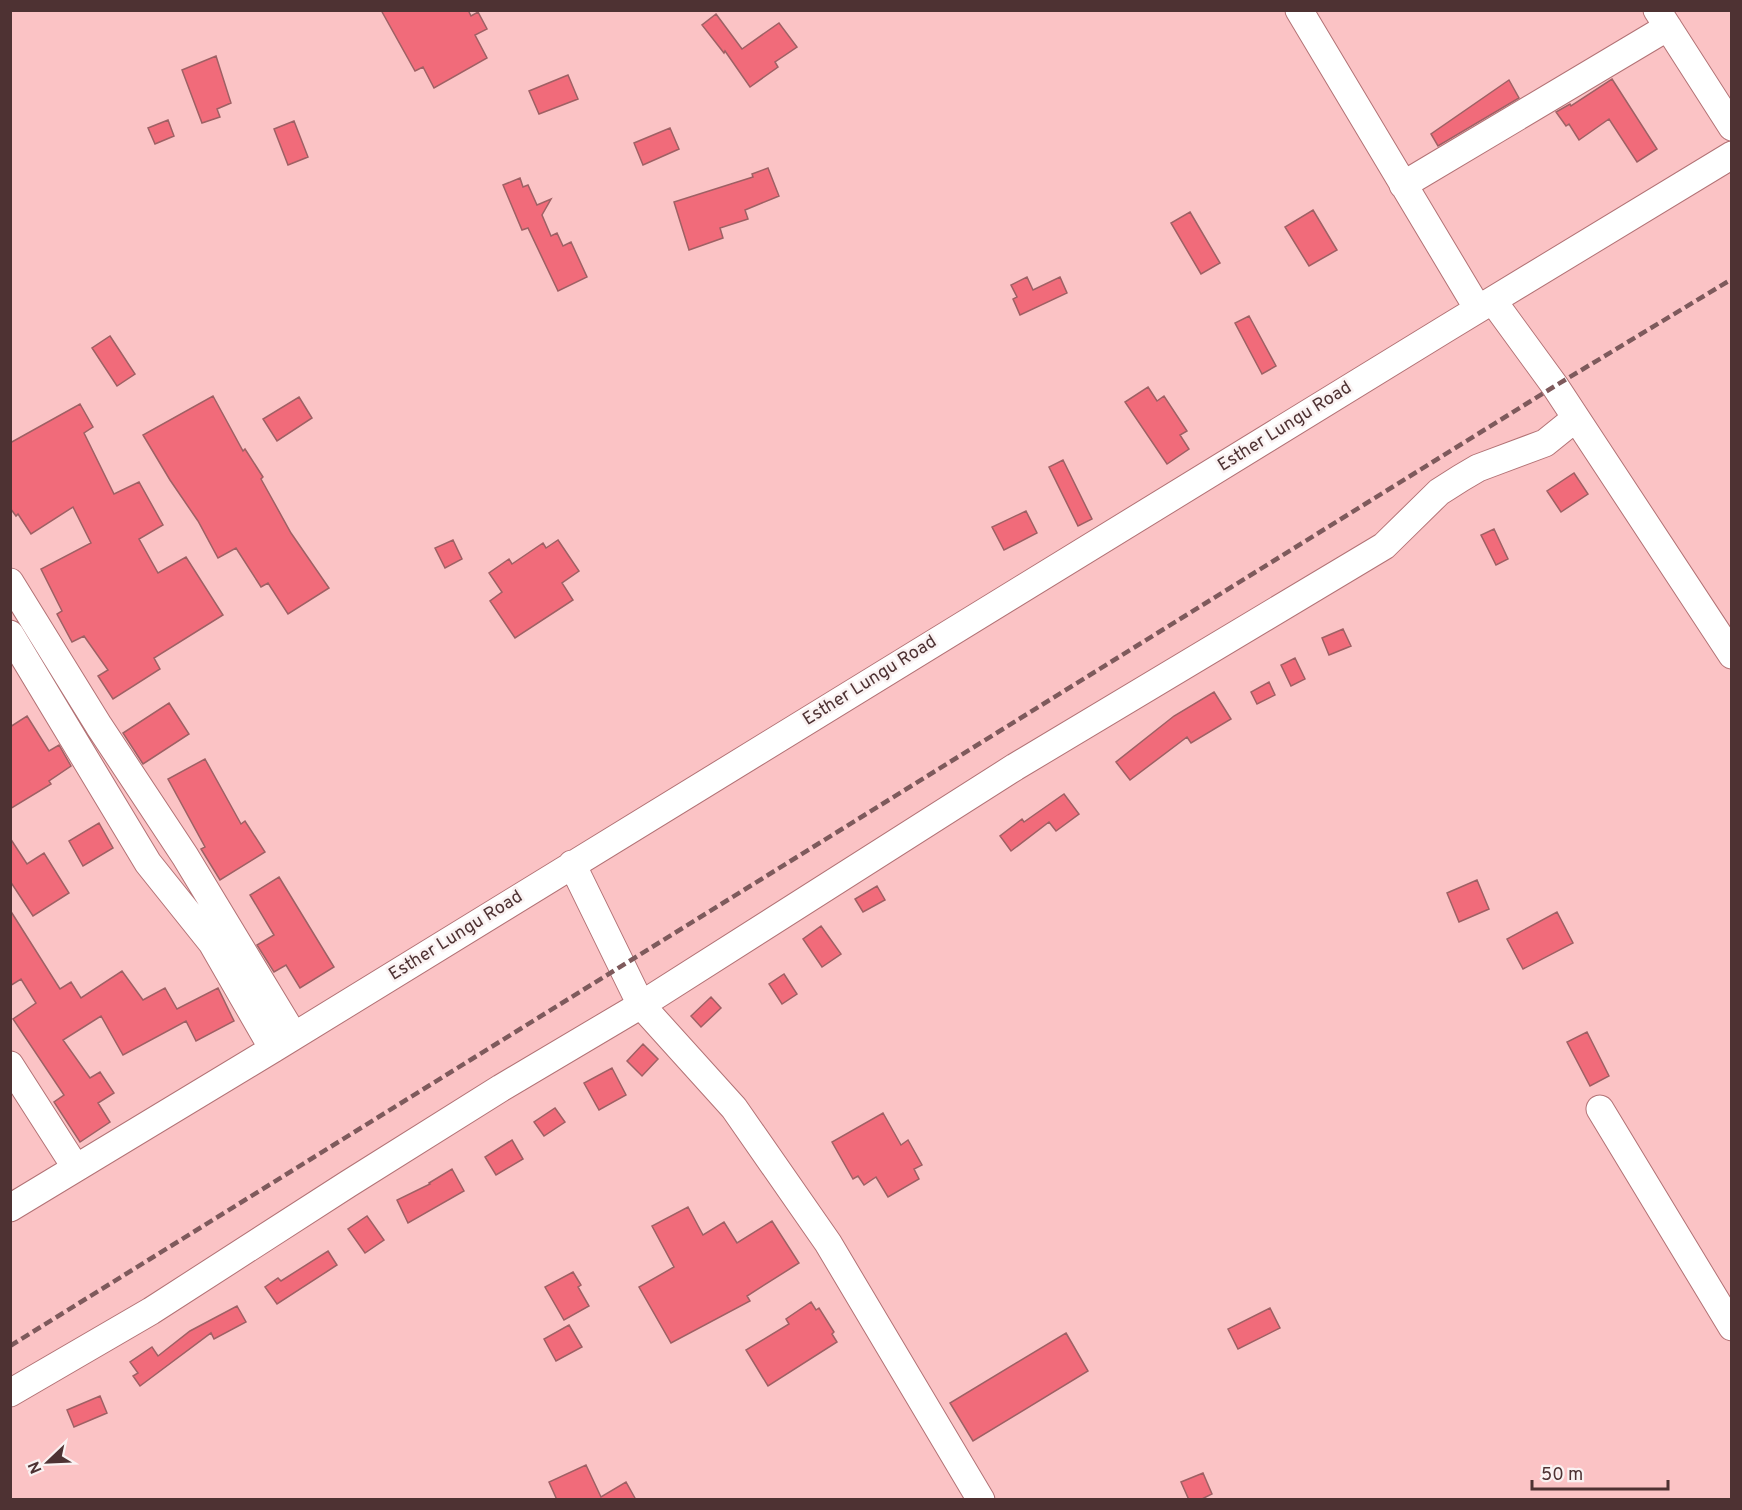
<svg xmlns="http://www.w3.org/2000/svg" width="1742" height="1510" font-family="Overpass,sans-serif">
<rect width="100%" height="100%" fill="#fbc3c5"/>
<path fill="#f16b7a" stroke="#9e6064" stroke-width="1.5" d="M381,10H468L471,16L478,12L487,29L475,35L487,58L434,88L423,67L415,71Z
M716,14L742,49L779,23L797,47L775,62L778,67L750,87L725,51L724,53L702,25Z
M216,56L231,103L217,109L220,117L202,123L182,70Z
M568,75L578,99L539,114L529,91Z
M1612,79L1657,149L1637,162L1609,119L1579,140L1569,124L1566,126L1556,112L1570,104L1571,106Z
M1509,80L1519,98L1438,146L1431,134Z
M168,120L174,136L155,144L148,128Z
M294,121L308,157L288,165L274,129Z
M670,128L679,149L643,165L634,143Z
M768,168L779,196L745,210L748,219L720,228L723,238L689,250L674,202L753,177L752,174Z
M520,178L523,187L528,185L537,205L551,199L542,215L551,236L557,233L563,246L571,242L587,277L558,291L528,228L522,230L503,185Z
M1313,210L1337,250L1309,266L1285,227Z
M1190,212L1220,263L1201,274L1171,223Z
M1027,277L1033,290L1060,277L1067,293L1020,315L1013,299L1017,297L1011,285Z
M1249,316L1276,366L1262,374L1235,323Z
M110,336L135,374L117,386L92,348Z
M1148,387L1157,401L1164,396L1187,431L1180,435L1189,449L1167,464L1125,402Z
M213,396L243,451L245,449L263,477L261,479L291,533L329,588L288,614L268,583L261,587L236,548L218,558L198,521L170,480L143,435Z
M299,397L312,418L277,441L263,419Z
M80,404L93,427L84,433L114,494L139,482L163,525L139,539L158,573L186,557L223,615L154,658L160,669L113,699L98,676L108,670L84,636L72,642L57,614L62,611L41,569L91,543L73,507L31,534L18,514L16,516L10,508V443Z
M1063,460L1092,519L1078,526L1049,467Z
M1574,473L1588,494L1561,512L1547,491Z
M1026,511L1037,533L1004,550L992,527Z
M1494,529L1508,559L1496,565L1481,535Z
M453,540L462,559L445,568L435,548Z
M558,540L579,571L562,583L573,600L515,638L490,601L502,592L489,573L509,559L512,564L543,543L546,548Z
M1343,629L1351,646L1329,655L1322,638Z
M1295,658L1305,679L1291,686L1281,665Z
M1269,682L1275,695L1257,704L1251,692Z
M1214,692L1231,719L1191,743L1187,737L1130,780L1116,762L1174,716Z
M169,703L189,734L143,764L123,733Z
M27,716L49,751L59,745L71,766L49,781L51,784L10,809V727Z
M205,759L241,824L245,821L265,852L220,880L201,849L205,847L168,779Z
M1064,794L1079,814L1056,831L1049,822L1011,851L1000,836L1022,819L1024,822Z
M99,823L113,848L83,866L69,841Z
M10,838L27,864L44,853L69,893L33,916L10,881Z
M279,877L334,967L300,988L286,965L274,972L257,945L274,935L250,895Z
M1477,880L1489,909L1459,922L1447,893Z
M877,886L885,900L863,912L855,899Z
M10,910L60,989L71,982L81,998L122,971L143,1000L165,988L177,1009L218,988L234,1021L196,1041L186,1021L123,1055L101,1016L63,1040L90,1078L100,1072L114,1093L98,1103L110,1122L80,1142L54,1102L64,1095L13,1019L36,1003L21,979L10,986Z
M1557,912L1573,943L1523,969L1507,939Z
M821,926L841,954L822,967L803,939Z
M784,974L797,994L782,1004L769,984Z
M711,997L721,1008L701,1027L691,1016Z
M1587,1032L1609,1076L1590,1086L1567,1042Z
M643,1044L658,1059L642,1076L627,1061Z
M612,1068L626,1095L599,1110L584,1083Z
M555,1108L565,1122L544,1136L534,1122Z
M883,1113L901,1145L908,1140L922,1165L914,1169L919,1179L888,1197L876,1177L864,1185L858,1176L853,1179L832,1142Z
M512,1140L523,1159L496,1175L485,1157Z
M452,1169L464,1191L408,1223L397,1200L430,1184L429,1183Z
M688,1207L703,1235L724,1222L737,1243L772,1221L799,1263L747,1296L750,1301L671,1343L639,1287L674,1267L652,1226Z
M367,1216L384,1240L365,1253L348,1229Z
M328,1251L337,1265L277,1304L265,1287L278,1278L281,1281Z
M573,1272L581,1285L578,1287L589,1306L564,1320L545,1287Z
M811,1302L816,1310L819,1308L834,1332L832,1334L837,1342L768,1386L746,1350L789,1324L786,1319Z
M237,1306L246,1322L214,1339L211,1333L140,1386L133,1376L138,1373L130,1362L152,1347L158,1356L190,1331Z
M1270,1308L1280,1328L1238,1349L1228,1329Z
M569,1325L582,1347L556,1361L544,1339Z
M1066,1333L1088,1371L973,1441L950,1403Z
M100,1396L107,1413L74,1427L67,1410Z
M586,1465L601,1497L626,1482L636,1500H557L549,1482Z
M1203,1473L1212,1494L1200,1500H1189L1181,1482Z"/>
<g fill="none" stroke-linecap="round" stroke-linejoin="round">
<defs>
<path id="minor" d="M1299,10L1478,309
M1657,10L1732,127
M1403,185L1668,27
M1493,301L1555,386L1732,655
M10,582L99,726L185,856L294,1036
M10,634L148,863L212,943L273,1049
M572,864L641,1005L734,1108L828,1243L981,1500
M10,1065L76,1168
M1600,1109L1732,1327
M10,1208L273,1049L1447,328L1732,155
M10,1393L151,1311L348,1184L501,1088L641,1005L1015,767L1384,546L1439,492L1461,478L1478,468L1545,443L1576,418"/>
</defs>
<use href="#minor" stroke="#b27275" stroke-width="29"/>
<use href="#minor" stroke="#fff" stroke-width="27"/>
<path stroke="#7e5a5c" stroke-width="4.5" stroke-dasharray="9 4.5" stroke-linecap="butt" d="M10,1346L1555,386L1732,279"/>
</g>
<g text-anchor="middle" dominant-baseline="central" stroke-width="5" stroke-linejoin="round" paint-order="stroke">
<g font-size="18" fill="#4e3233" stroke="#faf2f2">
<text transform="translate(1285 427) rotate(-32)">Esther Lungu Road</text>
<text transform="translate(870 681) rotate(-32)">Esther Lungu Road</text>
<text transform="translate(456 936) rotate(-32)">Esther Lungu Road</text>
</g>
</g>
<rect width="1742" height="1510" fill="none" stroke="#4e3233" stroke-width="24"/>
<g transform="translate(48 1462) rotate(247)" stroke="#faf2f2" stroke-width="4.5" paint-order="stroke">
<path d="M0-4.5L10 22L0 15L-10 22Z" fill="#4e3233"/>
<text y="-9" font-size="16" font-weight="bold" text-anchor="middle" fill="#4e3233">N</text>
</g>
<path d="M1532 1480v9h136v-9" fill="none" stroke="#4e3233" stroke-width="3"/>
<text x="1541" y="1480" font-size="18" fill="#4e3233" stroke="#faf2f2" stroke-width="4.5" paint-order="stroke">50 m</text>
</svg>
